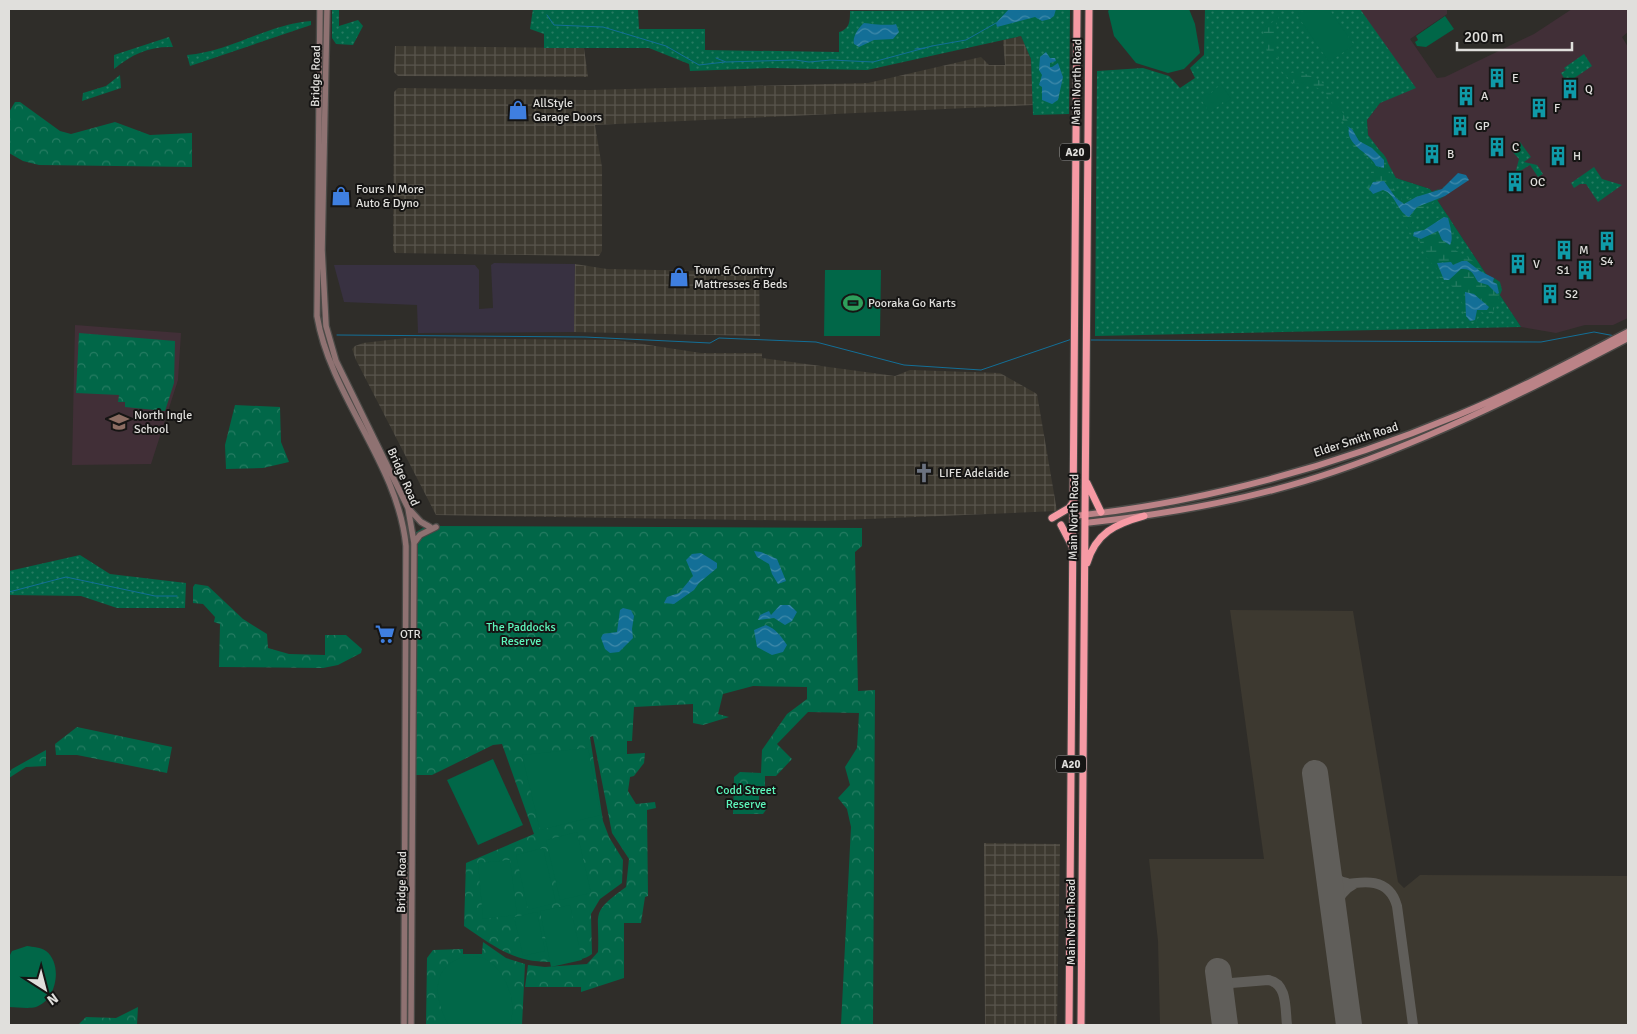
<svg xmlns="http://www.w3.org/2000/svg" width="1637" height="1034" font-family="Signika,sans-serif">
<defs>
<pattern id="industrial-grid" width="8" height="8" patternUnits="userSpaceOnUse" patternTransform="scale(1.25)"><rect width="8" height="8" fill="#3d3930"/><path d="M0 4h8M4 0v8" fill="none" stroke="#59554d"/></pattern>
<pattern id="grass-dots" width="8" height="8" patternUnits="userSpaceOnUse" patternTransform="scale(1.25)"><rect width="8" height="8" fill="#016748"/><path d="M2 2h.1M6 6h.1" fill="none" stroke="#267c62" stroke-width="1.8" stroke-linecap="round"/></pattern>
<pattern id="wetland-marsh" width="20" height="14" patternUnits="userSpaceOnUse" patternTransform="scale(1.25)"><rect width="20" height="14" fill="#016748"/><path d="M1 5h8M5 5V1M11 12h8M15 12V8" fill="none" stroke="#267c62"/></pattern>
<pattern id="park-crowns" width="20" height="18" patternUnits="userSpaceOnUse" patternTransform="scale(1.25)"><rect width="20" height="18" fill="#016748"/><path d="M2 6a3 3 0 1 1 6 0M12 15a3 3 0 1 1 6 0" fill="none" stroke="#267c62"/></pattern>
<pattern id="water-waves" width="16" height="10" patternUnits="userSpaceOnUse" patternTransform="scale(1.25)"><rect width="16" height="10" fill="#136f97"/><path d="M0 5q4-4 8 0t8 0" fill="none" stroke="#408aaa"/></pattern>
</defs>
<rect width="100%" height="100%" fill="#2f2d29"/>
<path fill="#383141" d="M494,263L575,264L574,332L418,333L417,305L344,302L334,265H475L479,270V309L493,308L491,265Z"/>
<path fill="url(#industrial-grid)" d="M1021,36L1031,59L1033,105L595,125L602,167V251L599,256L395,253L393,250L394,92L398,88L590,90L868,83L981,57L989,65H1005L1003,40Z
M395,46L584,48L588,77L398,76L394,72Z
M575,264L607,269L759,272L760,336L574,332Z
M406,338L616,340L701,353H762V358L895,376L910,370L1000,373L1037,394L1057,511L820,521L436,515L356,360L352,349L355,346L363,343Z
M984,843L1060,844L1057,1025H985Z"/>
<path fill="#412f37" d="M1360,9H1447V14L1410,39L1437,78L1445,77L1534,34L1572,9H1628V32L1622,37L1628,47V318L1613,325H1585L1556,333L1521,327L1430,189L1396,178L1368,135L1367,120L1380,103Z
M75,325L181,333L178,380L151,464L72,465Z"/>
<path fill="#3d3930" d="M1230,610L1353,611L1398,882L1404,888L1420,875L1628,876V1025H1160L1158,941L1149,859H1264Z"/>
<path fill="url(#grass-dots)" d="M332,9H339V26L358,20L363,26L353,45L336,44L332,38Z
M533,9L638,10L639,29H705V50L839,52V32C850,29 850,21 850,11L1070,9L1069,114L1033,115L1031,59L1021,36L867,70L771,68L690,71L689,64L649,48H544V34L530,29Z
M1205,9H1360L1416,88L1380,103L1367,120L1368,135L1384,156L1396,178L1430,189L1521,327L1095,336L1097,71L1143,68L1169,76L1180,88L1195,78L1190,68L1204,55Z
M311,21V25L190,66L187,55C230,52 268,24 311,21Z
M169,37L173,47C150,46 132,54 114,69V55Z
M1584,54L1592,66L1567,83L1561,73L1566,70L1564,68Z
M120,75L121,88L82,101L83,93L106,86Z
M1520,142L1531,157L1524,162L1537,165L1543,174L1538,177L1530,165L1515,174L1519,159L1511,150Z
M1594,167L1602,179L1622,185L1598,202L1586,184H1580L1574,188L1571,183Z
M80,555L110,574L186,583L185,608H117L81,596L9,595V571Z"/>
<path fill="url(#wetland-marsh)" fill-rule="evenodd" d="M1277,9H1281C1274,28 1270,61 1290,73C1299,71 1311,75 1319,80C1333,90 1347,126 1362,139C1369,147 1380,147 1386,158C1389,164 1391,177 1390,184L1404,202L1417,194L1436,191L1449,184C1439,191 1429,191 1418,196C1413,198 1410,203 1404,204L1380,182L1373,183L1370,186L1377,191C1392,188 1396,204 1404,214L1411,216L1418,207L1445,196C1429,206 1413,208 1411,229H1423L1434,219L1447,215C1457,226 1452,238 1455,250L1472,260L1483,271L1462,261L1453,265L1442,262L1438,266L1441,275L1467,269L1474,273L1476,279L1499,292L1493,282L1494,278L1500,282L1502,290L1491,316L1479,311L1476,322L1466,321C1460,299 1465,290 1441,281L1436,268L1425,256L1420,242L1410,236L1405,219L1386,193L1383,192L1371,196L1368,188L1373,165L1370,158L1359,153L1347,139L1346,126L1323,89L1293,83L1273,62L1267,53L1263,29L1274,21ZM1349,126L1359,141L1379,154V168C1375,164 1375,161 1372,158C1363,147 1346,144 1349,126ZM1444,217L1448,218L1451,231L1448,246L1438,231L1424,237L1415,233L1424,230Z"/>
<path fill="url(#park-crowns)" d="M15,102H20L60,131L71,134L115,122L150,135L192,133V167L39,165L23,161L9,153V112Z
M79,333L175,341L174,383L165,411L125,407V402H118L119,395L76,393Z
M235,405L280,407L281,442L289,462L263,468L226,469L225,445Z
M431,526L862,528V546L855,552L858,691L875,690L873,1025H841L851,827L847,809L838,798L850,785L845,767L857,748L859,713L808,712L777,744L792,759L776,776H765V788H759V801L768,807L763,814H733L734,777L740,772L761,773L762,750L787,714L807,699V687L753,686L723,694L718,714L729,717L703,725L693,723V704L634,707L632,741H627V754L645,753L644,763L634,776L630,777L628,791L636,804L655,802L656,808L647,810L648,896L645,897L641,923H624V978L581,992V987H525L528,965L545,967L587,964L598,952C600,911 589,914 626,887L629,859L612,833L593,736L590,737L603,821L609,837L623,860L622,883L600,899L591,914L592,954C584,960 577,960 567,961C520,966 502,952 464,926L466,863L534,834L502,744L493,745L432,775H413V534L423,528Z
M195,584L208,586L243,619L267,634L268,648L289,654L325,655V635H346L362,649L361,653L338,665L323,668L219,667L220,624L214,622L215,617L203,604L193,603V587Z
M77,727L172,747L167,773L77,755H56L55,744Z
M46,750V766L26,767L9,778V772L12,769Z
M483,942L506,958L525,964L522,1025H426L427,958L433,950L463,949V954H482Z
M138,1007L137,1025H78L86,1017L116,1018Z"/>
<path fill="#016748" d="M1110,9H1189L1195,24L1200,53L1184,69L1168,73L1136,63L1114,36L1108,11Z
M1306,9H1329L1354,45L1329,62L1297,15Z
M1445,16L1454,29L1426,47L1417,46L1415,42L1418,40L1416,36Z
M1221,84L1231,99L1224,104L1223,102L1210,113L1200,98L1207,93L1209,95Z
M825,270H881L880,336H824Z
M588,748L601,815L540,830L522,755Z
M493,759L523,825L478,845L447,780Z
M577,832L591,893L560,900L546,840Z
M543,848L556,903L528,910L516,855Z
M510,860L517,915L483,919L478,863Z
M570,905L582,960L551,967L540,911Z
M537,912L545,951L523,956L514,917Z
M27,946C33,947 41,947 46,951C63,964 57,1000 36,1007C28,1009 17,1007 9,1007V957L12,951Z
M466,956C475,956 481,956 489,961C506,973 519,1006 509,1025L448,1024C433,996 431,966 466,956Z"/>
<path fill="url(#water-waves)" d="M1009,9H1056L1054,16L1050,19L1042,21L1035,17L997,27L996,23Z
M864,23C872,24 889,26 896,24L899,32L893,39L874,40L859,47L854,44C852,37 859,27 864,23Z
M1046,52L1050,58H1055L1056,61L1050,63V67H1052L1058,63L1063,77L1058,100L1052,104L1042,100V87L1039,85L1042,75L1039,70L1040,57Z
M1347,126L1352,129L1359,141L1372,148L1384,160V168L1376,166C1370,153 1345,145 1349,128Z
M1458,173L1466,175L1469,180L1445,196L1417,207L1409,217C1397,212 1396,194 1383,190L1373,194L1369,189L1373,182L1384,181L1396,198L1404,204L1416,197L1442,189Z
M1444,217L1448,218C1450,226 1454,238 1450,245L1442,240L1438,231L1421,239L1413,236L1414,232L1424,230Z
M1462,261H1467L1480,271L1494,278L1493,282L1497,284L1499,293L1497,294L1488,285L1478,282C1473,274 1472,268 1461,269L1449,280H1444L1437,263L1451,262L1453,265Z
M1465,292L1474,294L1489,307L1487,310H1477L1475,320L1470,321L1466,316Z
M754,551L761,552L777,559L786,581L778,584L772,574L769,564L757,557Z
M701,553L717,563V568L699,583L694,590L674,604L664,603L667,597L679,593L693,576L686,560L692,554Z
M780,605H790L797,612L792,621L785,625L774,618L758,620L760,615L769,611L771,615Z
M623,608L631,610L634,616L632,629L633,638L619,652L610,653L605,649L601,638L603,634L617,632L620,610Z
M766,625C776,629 781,636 787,645L783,652L772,655L757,647L754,630Z"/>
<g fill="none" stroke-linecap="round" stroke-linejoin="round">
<path stroke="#136f97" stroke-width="1" d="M547,15L554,25L603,27L666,46L699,65L725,62
M932,46L966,40L996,23
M915,49L925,48
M716,58L726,62L795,60L809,62L831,60L873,62L932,46
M337,335L585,337L710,343L719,338L816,342L904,365L981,370L1072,339
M1091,340L1541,342L1594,332L1615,336
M9,592L66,577L155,596H177"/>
<path stroke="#605e5a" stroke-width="10" d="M1323,829C1325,848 1323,879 1347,883
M1340,885C1364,881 1389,877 1397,906L1413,1025
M1339,950C1336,926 1328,897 1354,884
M1219,984L1268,980C1288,983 1285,1010 1287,1025
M1225,1023C1223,1009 1217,991 1232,983"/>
<path stroke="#605e5a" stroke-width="26" d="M1315,773L1349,1025
M1218,971L1225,1025"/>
<defs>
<path id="secondary" d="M320,9L317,316C331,398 398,463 406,546L404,1025
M327,9L322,250L326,326L336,361L408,508L414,543L411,1025
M408,508L421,522L430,527
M414,543L420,535L436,527"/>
<path id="primary" d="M1074,516C1203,503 1338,465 1458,415C1516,391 1572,361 1628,332
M1085,523C1170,514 1255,499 1336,471C1438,436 1533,388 1628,338"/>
<path id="highway" d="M1087,483L1101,512
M1052,518L1069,508L1074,501
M1061,525L1073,548
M1087,563C1096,533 1115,524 1144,516
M1069,1025L1077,9
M1081,1025L1089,9"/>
</defs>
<use href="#secondary" stroke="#4b4a47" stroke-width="8"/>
<use href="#primary" stroke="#4b4a47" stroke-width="9"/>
<use href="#highway" stroke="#4b4a47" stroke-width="9"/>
<use href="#secondary" stroke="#8f7272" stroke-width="5.5"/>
<use href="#primary" stroke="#bb8387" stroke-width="6"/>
<use href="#highway" stroke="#f69aa4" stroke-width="7"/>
</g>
<defs>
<symbol id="building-bare" viewBox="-9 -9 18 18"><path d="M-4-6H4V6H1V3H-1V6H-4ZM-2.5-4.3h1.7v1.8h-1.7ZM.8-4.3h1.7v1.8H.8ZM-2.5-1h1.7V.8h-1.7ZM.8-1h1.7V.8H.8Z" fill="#0f9aa8" stroke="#161514" stroke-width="2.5" paint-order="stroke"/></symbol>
<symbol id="shop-bare" viewBox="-9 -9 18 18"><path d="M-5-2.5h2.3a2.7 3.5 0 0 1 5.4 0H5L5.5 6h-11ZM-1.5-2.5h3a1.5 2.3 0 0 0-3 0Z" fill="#3f7fe0" stroke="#161514" stroke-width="2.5" paint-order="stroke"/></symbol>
<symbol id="stadium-bare" viewBox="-9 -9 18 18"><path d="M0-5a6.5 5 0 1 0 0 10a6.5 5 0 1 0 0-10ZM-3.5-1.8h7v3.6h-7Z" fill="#2e9e5b" stroke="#161514" stroke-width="2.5" paint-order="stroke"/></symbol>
<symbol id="school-bare" viewBox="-9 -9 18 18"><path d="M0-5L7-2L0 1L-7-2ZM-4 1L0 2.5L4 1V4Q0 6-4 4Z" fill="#8d6e63" stroke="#161514" stroke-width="2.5" paint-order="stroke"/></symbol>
<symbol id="church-bare" viewBox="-9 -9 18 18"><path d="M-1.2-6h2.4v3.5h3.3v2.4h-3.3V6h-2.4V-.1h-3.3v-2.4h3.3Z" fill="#6b7280" stroke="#161514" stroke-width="2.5" paint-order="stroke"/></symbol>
<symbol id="supermarket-bare" viewBox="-9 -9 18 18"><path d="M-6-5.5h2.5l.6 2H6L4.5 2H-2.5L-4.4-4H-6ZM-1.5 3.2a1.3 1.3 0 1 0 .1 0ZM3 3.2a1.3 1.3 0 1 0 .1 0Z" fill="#3f7fe0" stroke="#161514" stroke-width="2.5" paint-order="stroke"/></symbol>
</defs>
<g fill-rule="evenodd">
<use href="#building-bare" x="1483" y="64" width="28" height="28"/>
<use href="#building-bare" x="1556" y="75" width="28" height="28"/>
<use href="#building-bare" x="1452" y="82" width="28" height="28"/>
<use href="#building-bare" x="1525" y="94" width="28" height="28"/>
<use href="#shop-bare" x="504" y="96" width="28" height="28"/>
<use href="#building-bare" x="1446" y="112" width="28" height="28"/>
<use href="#building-bare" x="1483" y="133" width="28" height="28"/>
<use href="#building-bare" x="1418" y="140" width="28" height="28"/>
<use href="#building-bare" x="1544" y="142" width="28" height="28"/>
<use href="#building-bare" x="1501" y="168" width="28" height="28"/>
<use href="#shop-bare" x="327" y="182" width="28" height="28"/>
<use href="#building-bare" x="1593" y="227" width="28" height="28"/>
<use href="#building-bare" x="1550" y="236" width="28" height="28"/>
<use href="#building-bare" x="1504" y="250" width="28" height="28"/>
<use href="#building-bare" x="1571" y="256" width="28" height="28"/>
<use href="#shop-bare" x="665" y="263" width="28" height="28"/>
<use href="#building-bare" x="1536" y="280" width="28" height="28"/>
<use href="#stadium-bare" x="839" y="289" width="28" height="28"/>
<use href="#school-bare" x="105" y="408" width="28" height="28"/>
<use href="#church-bare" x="910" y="459" width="28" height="28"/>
<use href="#supermarket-bare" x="371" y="620" width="28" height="28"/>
</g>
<g text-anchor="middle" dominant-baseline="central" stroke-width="4" stroke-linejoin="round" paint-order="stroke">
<g fill="#161514" stroke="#a3a2a0" stroke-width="1">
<rect x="1060" y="143.5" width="30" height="17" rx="4"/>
<rect x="1056" y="755.5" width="30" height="17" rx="4"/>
</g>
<g font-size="11" font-weight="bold" fill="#e0dfdc">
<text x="1075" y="152">A20</text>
<text x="1071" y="764">A20</text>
</g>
<g font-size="12" fill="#e0dfdc" stroke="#161514">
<text transform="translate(316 76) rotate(-89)">Bridge Road</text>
<text transform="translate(1077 82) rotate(-89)">Main North Road</text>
<text transform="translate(1356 440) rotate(-18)">Elder Smith Road</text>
<text transform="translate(403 477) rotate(66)">Bridge Road</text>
<text transform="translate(1074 517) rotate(-89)">Main North Road</text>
<text transform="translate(402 882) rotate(-89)">Bridge Road</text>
<text transform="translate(1071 922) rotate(-90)">Main North Road</text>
</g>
<g font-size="12" fill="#e0dfdc" stroke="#161514" text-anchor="start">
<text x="1512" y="78">E</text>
<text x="1585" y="89">Q</text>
<text x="1481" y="96">A</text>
<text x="533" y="103">AllStyle<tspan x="533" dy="14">Garage Doors</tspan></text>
<text x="1554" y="108">F</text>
<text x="1475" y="126">GP</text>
<text x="1512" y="147">C</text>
<text x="1447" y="154">B</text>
<text x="1573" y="156">H</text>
<text x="1530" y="182">OC</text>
<text x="356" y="189">Fours N More<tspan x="356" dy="14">Auto &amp; Dyno</tspan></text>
<text x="1579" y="250">M</text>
<text x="1607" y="261" text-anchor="middle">S4</text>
<text x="1533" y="264">V</text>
<text x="694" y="270">Town &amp; Country<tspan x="694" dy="14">Mattresses &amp; Beds</tspan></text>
<text x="1570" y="270" text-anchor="end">S1</text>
<text x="1565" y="294">S2</text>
<text x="868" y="303">Pooraka Go Karts</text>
<text x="134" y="415">North Ingle<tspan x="134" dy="14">School</tspan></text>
<text x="939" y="473">LIFE Adelaide</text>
<text x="400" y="634">OTR</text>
</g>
<g font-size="12" fill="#5df7bc" stroke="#161514">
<text x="521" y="627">The Paddocks<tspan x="521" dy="14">Reserve</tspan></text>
<text x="746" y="790">Codd Street<tspan x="746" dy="14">Reserve</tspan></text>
</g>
</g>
<rect width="1637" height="1034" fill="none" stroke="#e0dfdc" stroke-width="20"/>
<g transform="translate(45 989) rotate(144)" stroke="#161514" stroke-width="4" paint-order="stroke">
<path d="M0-4L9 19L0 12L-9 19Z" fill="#e0dfdc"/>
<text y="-8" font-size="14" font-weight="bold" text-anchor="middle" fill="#e0dfdc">N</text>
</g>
<path d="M1457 42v8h115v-8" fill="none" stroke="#e0dfdc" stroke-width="2.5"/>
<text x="1464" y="42" font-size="15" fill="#e0dfdc" stroke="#161514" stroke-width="4" paint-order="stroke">200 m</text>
</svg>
